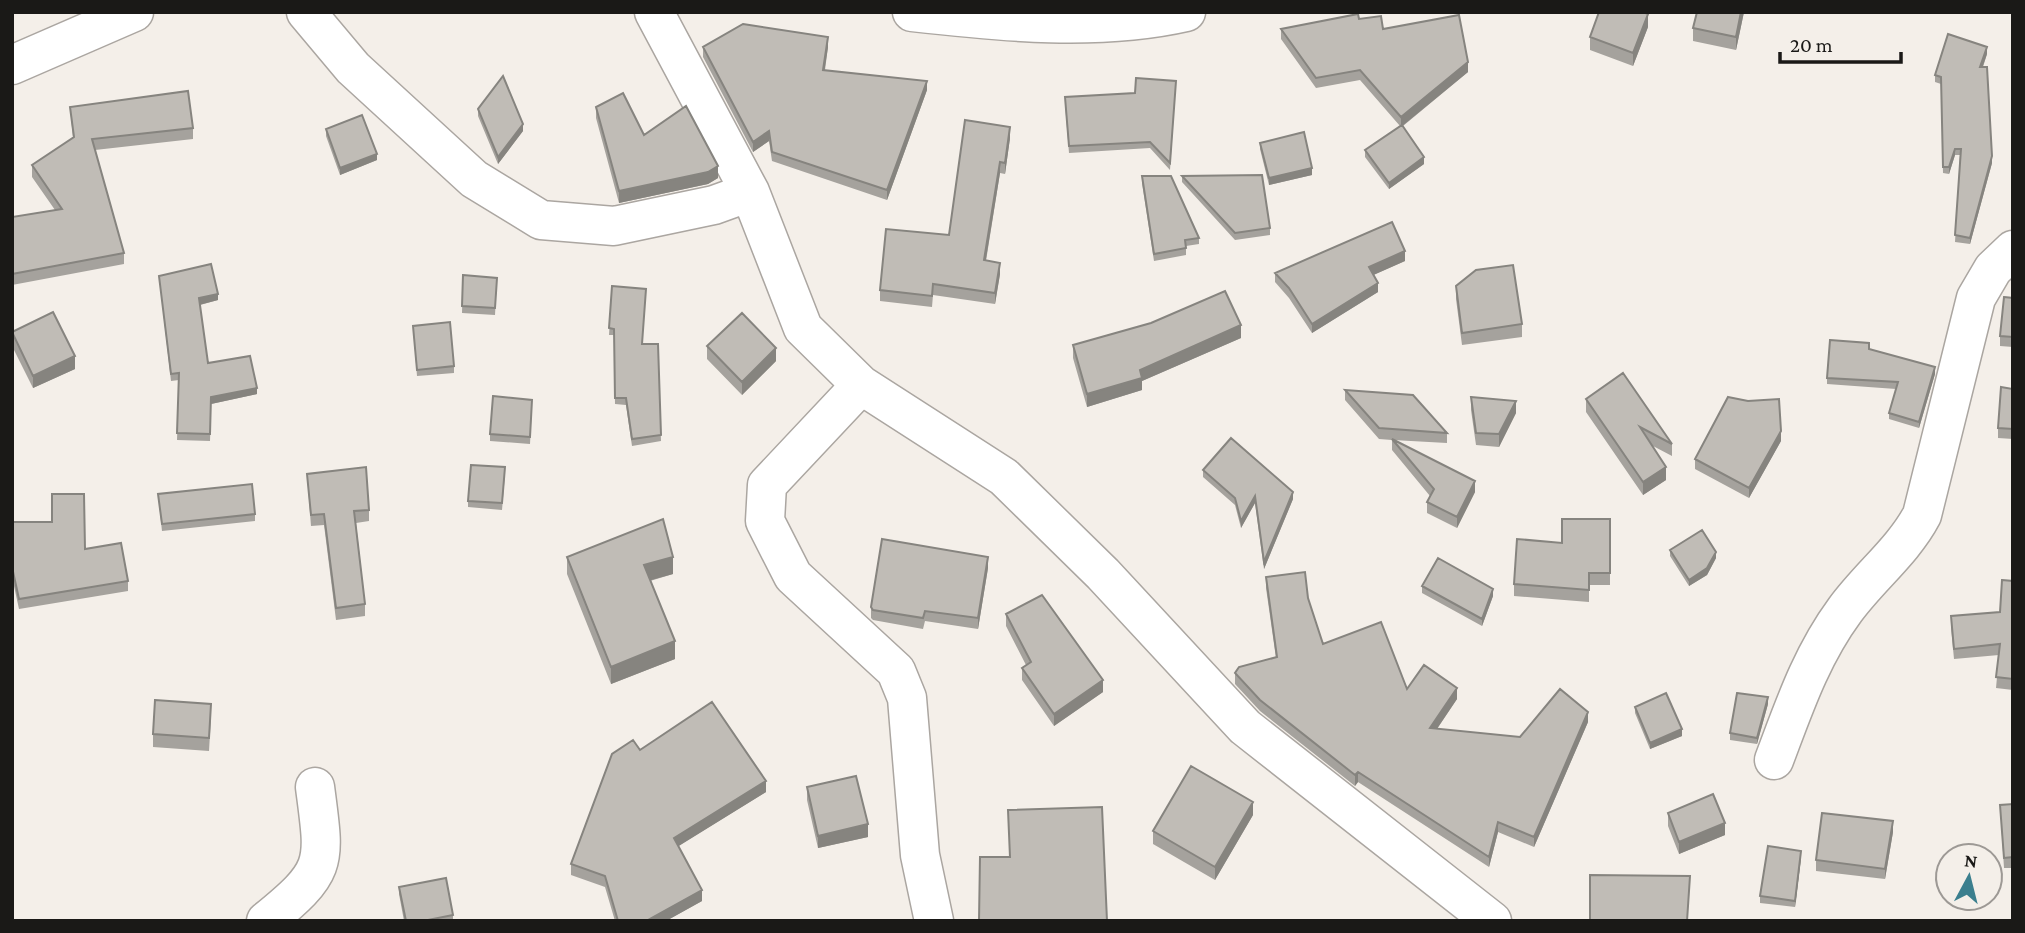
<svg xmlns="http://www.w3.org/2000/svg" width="2025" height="933" font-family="'Crimson Pro',serif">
<rect width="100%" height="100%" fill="#f4efe9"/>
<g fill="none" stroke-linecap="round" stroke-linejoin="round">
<defs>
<path id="minor" d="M306,12L353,68L474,179L541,220L614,226L714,205L750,192
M654,12L750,192L803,328L861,385L1004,477L1103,574L1245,727L1492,921
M912,12C1002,22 1098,32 1186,12
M12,65L134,12
M861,385L767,485L765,521L793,576L896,671L907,698L920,855L934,921
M1774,760C1794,707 1811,656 1845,610C1869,577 1903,551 1922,515L1976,298L1993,269L2013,250
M266,921C329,870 325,864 315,787"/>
</defs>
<use href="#minor" stroke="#aba6a1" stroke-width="41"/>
<use href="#minor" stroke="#fff" stroke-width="38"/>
</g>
<path fill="#a5a29d" d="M1744,12L1736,50L1693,41V28Z
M1359,19L1383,29L1468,72L1403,126L1424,164L1389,189L1365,157V150L1400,126L1360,80L1316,88L1281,39V29Z
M1648,27L1633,66L1590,50V37Z
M703,47H828L825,70L927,90L887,200L772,161L769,141L753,152L703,57Z
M1987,54L1983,67L1992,163L1970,244L1955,242L1960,155H1955L1949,174L1943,173L1941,84L1935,82V75Z
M1176,81L1170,170L1150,148L1069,153L1065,104L1135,93Z
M70,107L193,128V139L95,150L124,253V264L12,285V217L55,210L32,177V165L73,138Z
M596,107L644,135L718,178L708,184L619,203L596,118Z
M478,109L523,131L498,164L478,116Z
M326,129L377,160L340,175L326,136Z
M1010,138L1005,174L1000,173L986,261L1000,274L995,304L933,295L932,307L880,301V290L949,235Z
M1260,143L1312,175L1269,185L1260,149Z
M1142,176L1199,238V244L1186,246V255L1154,261L1142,183Z
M1182,176L1270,228V235L1235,240L1182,182Z
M1405,261L1373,275L1378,292L1312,333L1289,298L1275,282V273Z
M463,275L497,278L495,315L462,313Z
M159,276L218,300L200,305L208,363L257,394L211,404L210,441L177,440L179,380L171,381Z
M612,286L643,344H658L661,441L632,446L626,405L615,404L614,335H609Z
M1456,286L1522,324V337L1462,345L1456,299Z
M2013,298V347L2000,346V336Z
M413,326L454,366V373L417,376Z
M12,332L75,369L33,388L12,346Z
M1241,338L1142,381V390L1087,407L1073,358V345Z
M707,346L776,361L742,395L707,359Z
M1869,349L1935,374L1919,428L1889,419V413L1896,389L1827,384V378Z
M2013,389V439L1998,438V428Z
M1345,390L1447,433V443L1393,440L1475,492L1457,528L1427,513V502L1430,496L1392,450V440L1379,439L1345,400Z
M1471,397L1516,413L1499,447L1476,445L1471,410Z
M1586,399L1672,444V456L1653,446L1666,480L1643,495L1586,412Z
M532,406L530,444L490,441V434Z
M1781,441L1749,498L1695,469V459Z
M1203,470L1293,499L1264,569L1255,503L1241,528L1235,505L1203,477Z
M307,474L369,510V521L356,523L365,604V616L336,620L324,525L311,526Z
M505,474L502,510L468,507V501Z
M158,494L255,514V521L162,531Z
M1610,519V585H1589V602L1514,596V584L1562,543Z
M12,522L85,549L128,581V591L19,609L12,577Z
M1670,550L1716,558L1707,575L1689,586L1670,556Z
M567,557L673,574L650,581L675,659L611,684L567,574Z
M988,568L978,629L925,621L923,629L873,620L871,618V607Z
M1266,577L1308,598L1323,644L1407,689L1457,699L1437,729L1520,737L1588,722L1534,847L1498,832L1489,867L1358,782L1355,786L1260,711L1235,684V673L1276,658L1266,588Z
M2013,581V690L1996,688L1999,655L1954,659L1951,627V616L2000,612Z
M1422,586L1493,596L1482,626L1422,593Z
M1006,614L1103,692L1054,726L1022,680V668L1026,665L1006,626Z
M1768,704L1757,744L1730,740V733Z
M1635,707L1682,736L1650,749L1635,713Z
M211,717L209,751L153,747V734Z
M640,750L766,792L678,846L702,901L666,921H615L605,887L571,875V864Z
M807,787L868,837L818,848L807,800Z
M2013,804V868H2004L2000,805Z
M1668,813L1725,835L1679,854L1668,826Z
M1253,815L1215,880L1153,844V831Z
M1893,832L1885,879L1816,871V860Z
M1801,858L1795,907L1760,903V896Z
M399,887L453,915V921H404L399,894Z"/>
<path fill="#86847f" d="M1741,12H1744L1736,50V37Z
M1648,14V27L1633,66V53Z
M828,37V47L823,80V70Z
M1987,47V54L1980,74V67Z
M1468,62V72L1401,127V117Z
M927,81V90L887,200V190Z
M523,124V131L498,164V157Z
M1010,127V138L1005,174V163Z
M769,131V141L753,152V142Z
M1955,149V155L1949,174V167Z
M377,154V160L340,175V168Z
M1992,156V163L1970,244V238Z
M1424,157V164L1389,189V183Z
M1000,162V173L984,271V260Z
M718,166V178L708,184L619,203V191Z
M1312,168V175L1269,185V178Z
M1405,251V261L1369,277V267Z
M1000,263V274L995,304V293Z
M1378,283V292L1312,333V324Z
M218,294V300L199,305V298Z
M1241,325V338L1142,381V390L1087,407V394Z
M776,348V361L742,395V382Z
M75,356V369L33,388V376Z
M1935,367V374L1919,428V422Z
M257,388V394L211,404L210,441L211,397Z
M1516,401V413L1499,447V434Z
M1781,431V441L1749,498V488Z
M1666,467V480L1643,495V482Z
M1475,481V492L1457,528V517Z
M1293,492V499L1264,569V562Z
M1255,496V503L1241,528V521Z
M1716,552V558L1707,575L1689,586V580Z
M673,557V574L644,582V565Z
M988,557V568L978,629V618Z
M1493,589V596L1482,626V619Z
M675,641V659L611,684V667Z
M1103,680V692L1054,726V714Z
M1457,688V699L1430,739V728Z
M1768,697V704L1757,744V738Z
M1588,712V722L1534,847V837Z
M1682,729V736L1650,749V743Z
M1358,772V782L1355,786V775Z
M766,781V792L674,849V838Z
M1253,802V815L1215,880V867Z
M1893,821V832L1885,879V869Z
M1498,822V832L1489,867V857Z
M1725,823V835L1679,854V842Z
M868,824V837L818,848V836Z
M1801,851V858L1795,907V901Z
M702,890V901L666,921H646Z"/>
<path fill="#c0bcb6" stroke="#86847f" stroke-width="2" d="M1599,12H1643L1648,14L1633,53L1590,37Z
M1697,12H1741L1736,37L1693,28Z
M1358,14L1359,19L1381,16L1383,29L1459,15L1468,62L1401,117L1360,70L1316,78L1281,29Z
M743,24L828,37L823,70L927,81L887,190L772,152L769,131L753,142L703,47Z
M1948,34L1987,47L1980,67H1987L1992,156L1970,238L1955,235L1961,149H1955L1949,167H1943L1941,77L1935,75Z
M503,76L523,124L498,157L478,109Z
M1136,78L1176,81L1170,163L1150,142L1069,146L1065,97L1135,93Z
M188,91L193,128L92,139L124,253L12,274V217L62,209L32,165L74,137L70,107Z
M623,93L644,135L686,106L718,166L708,172L619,191L596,107Z
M362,115L377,154L340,168L326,129Z
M965,120L1010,127L1005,163L1000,162L984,260L1000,263L995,293L933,284L932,296L880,290L886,229L949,235Z
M1402,125L1424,157L1389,183L1365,150Z
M1304,132L1312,168L1269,178L1260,143Z
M1262,175L1270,228L1235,233L1182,176Z
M1142,176H1171L1199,238L1185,240L1186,248L1154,254Z
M1392,222L1405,251L1369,267L1378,283L1312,324L1289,288L1275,273Z
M211,264L218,294L199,298L208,363L250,356L257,388L211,397L210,434L177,433L179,373L171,374L159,276Z
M1513,265L1522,324L1462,333L1456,286L1476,270Z
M463,275L497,278L495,308L462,306Z
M612,286L646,289L642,344H658L661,435L632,439L626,398H615L614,329L609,328Z
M1225,291L1241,325L1140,370L1142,378L1087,394L1073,345L1151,323Z
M2004,297L2013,298V337L2000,336Z
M53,312L75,356L33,376L12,332Z
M742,313L776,348L742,382L707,346Z
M450,322L454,366L417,370L413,326Z
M1830,340L1869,343V349L1935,367L1919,422L1889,413L1898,382L1827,378Z
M1623,373L1672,444L1640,427L1666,467L1643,482L1586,399Z
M2001,387L2013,389V429L1998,428Z
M1345,390L1413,395L1447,433L1379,428Z
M493,396L532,400L530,437L490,434Z
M1471,397L1516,401L1499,434L1476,433Z
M1728,397L1748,401L1779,399L1781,431L1749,488L1695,459Z
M1231,438L1293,492L1264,562L1255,496L1241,521L1235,498L1203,470Z
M1392,439L1475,481L1457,517L1427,502L1434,489Z
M471,465L505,467L502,503L468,501Z
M366,467L369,510L354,511L365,604L336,608L324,514L311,515L307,474Z
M252,484L255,514L162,524L158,494Z
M52,494H84L85,549L121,543L128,581L19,599L12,567V522H52Z
M663,519L673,557L644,565L675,641L611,667L567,557Z
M1562,519H1610V573H1589V590L1514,584L1517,539L1562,543Z
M1702,530L1716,552L1707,568L1689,580L1670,550Z
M882,539L988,557L978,618L925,611L923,618L873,610L871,607Z
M1438,558L1493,589L1482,619L1422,586Z
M1305,572L1308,598L1323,644L1381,622L1407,689L1424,665L1457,688L1430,728L1520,737L1560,689L1588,712L1534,837L1498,822L1489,857L1358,772L1355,775L1260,700L1235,673L1239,667L1277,657L1266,577Z
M2002,580L2013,581V679L1996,677L2000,644L1954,649L1951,616L2000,612Z
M1042,595L1103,680L1054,714L1022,668L1031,662L1006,614Z
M1666,693L1682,729L1650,743L1635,707Z
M1737,693L1768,697L1757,738L1730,733Z
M155,700L211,704L209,738L153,734Z
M712,702L766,781L674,838L702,890L646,921H618L605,876L571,864L612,754L633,740L640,750Z
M1191,766L1253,802L1215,867L1153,831Z
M856,776L868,824L818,836L807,787Z
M1713,794L1725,823L1679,842L1668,813Z
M2013,804V857L2004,858L2000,805Z
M1102,807L1107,921H979L980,857H1010L1008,810Z
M1822,813L1893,821L1885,869L1816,860Z
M1768,846L1801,851L1795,901L1760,896Z
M1590,875L1690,876L1687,921H1590Z
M446,878L453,915L423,921H406L399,887Z"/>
<rect width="2025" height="933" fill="none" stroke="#1a1917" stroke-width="28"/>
<g transform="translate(1969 877) rotate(7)"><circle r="33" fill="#f4efe9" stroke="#9d9995" stroke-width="2"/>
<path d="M0-5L12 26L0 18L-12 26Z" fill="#3b7f8e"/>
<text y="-10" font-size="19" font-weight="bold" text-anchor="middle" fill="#1a1917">N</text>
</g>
<path d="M1780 52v10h121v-10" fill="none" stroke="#1a1917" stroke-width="3.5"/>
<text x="1790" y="52" font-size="21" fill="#1a1917" stroke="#f4efe9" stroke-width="5" paint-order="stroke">20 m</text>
</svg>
